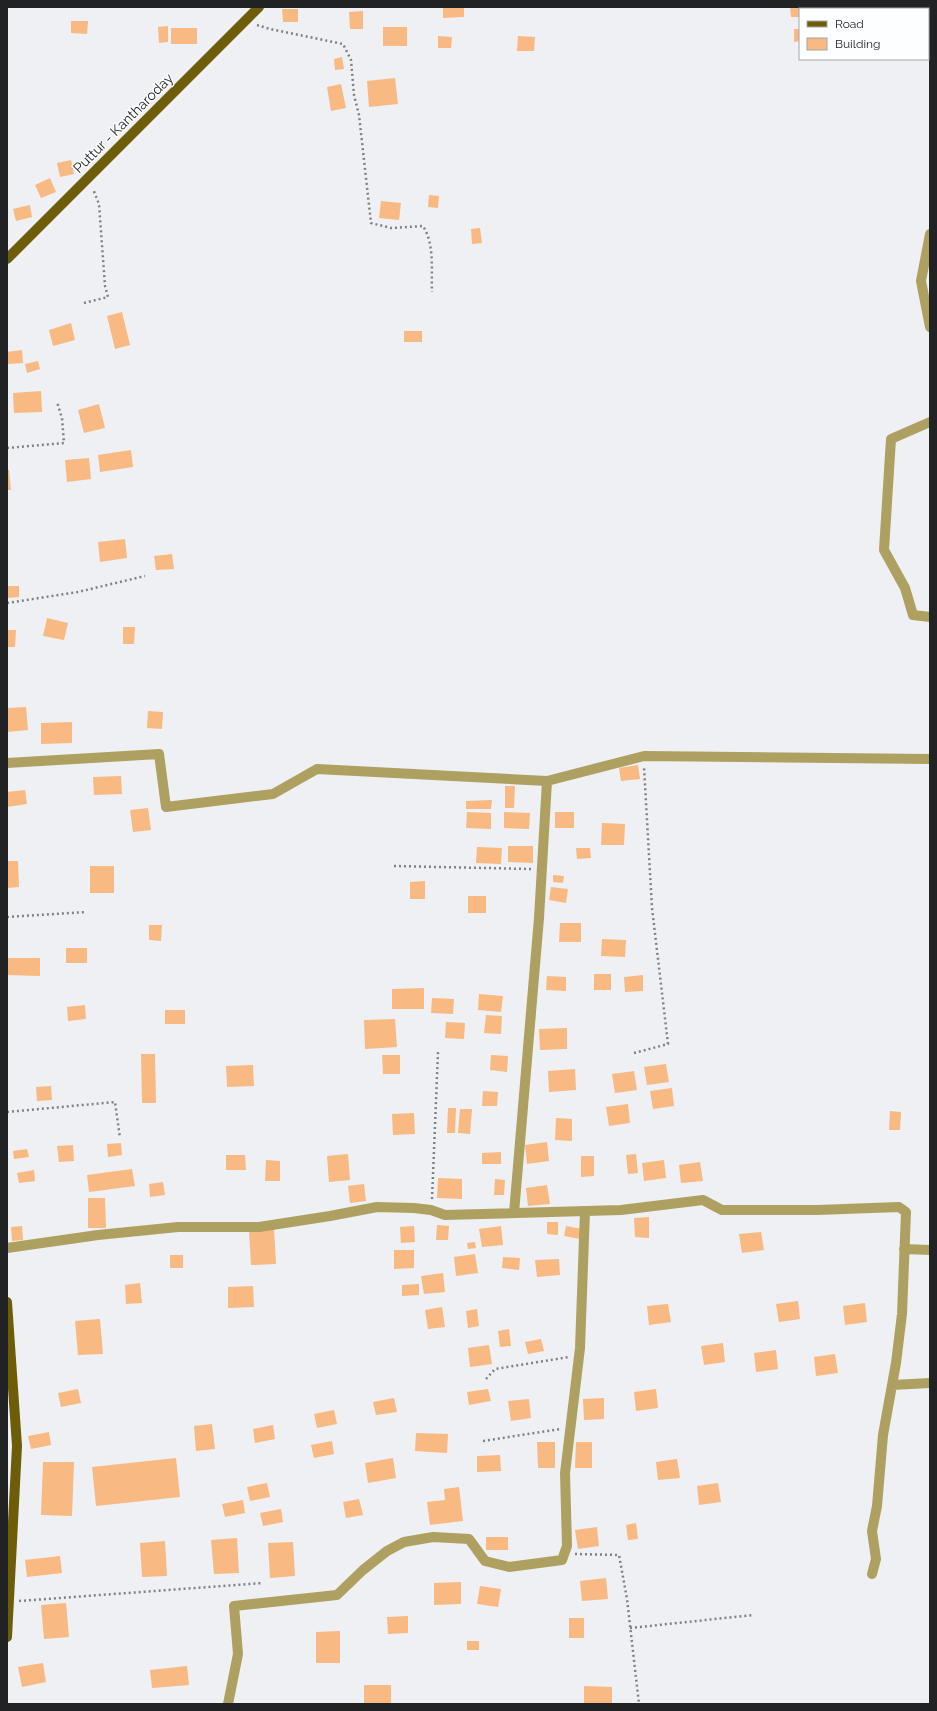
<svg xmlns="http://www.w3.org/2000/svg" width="937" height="1711" font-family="Raleway,sans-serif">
<rect width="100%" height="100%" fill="#eef0f3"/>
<path fill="#f8b982" d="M443,7H464V17L443,18Z
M790,7H806V9H800V17H791Z
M282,9H298V22H283Z
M363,11V29H350L349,12Z
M71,21H88L87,34L71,33Z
M168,26V42L159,43L158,27Z
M383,27H407V46H383Z
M171,28H197V44H171Z
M794,29H800V41L794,42Z
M438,36L452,37L451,48H438Z
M518,36L535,37L534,51H517Z
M342,57L344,69L335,70L334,59Z
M395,78L398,104L369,107L367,81Z
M341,84L346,108L331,111L327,87Z
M71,160L74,174L60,177L57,163Z
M50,178L56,192L41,198L35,185Z
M429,195L439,196L438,208L428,207Z
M381,201L401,203L399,220L379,218Z
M30,205L32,217L16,221L13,209Z
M480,228L482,243L472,244L471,229Z
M122,312L130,345L115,349L107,316Z
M71,323L75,340L53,346L49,330Z
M404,331H422V342H404Z
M22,350L23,363L7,364V352Z
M38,361L40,369L27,373L25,364Z
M41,391L42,412L14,413L13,393Z
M99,404L105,428L84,433L78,410Z
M131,450L133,467L100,472L98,455Z
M89,458L91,479L67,482L65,460Z
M7,470H9L11,490H7Z
M125,539L127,558L100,562L98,542Z
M172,554L174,569L156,570L154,556Z
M7,586H19V597L7,598Z
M47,618L68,623L64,640L43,636Z
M123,627H135L134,644H123Z
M7,630H16L15,647H7Z
M26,707L28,730L7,732V708Z
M148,711L163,712L162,729L147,728Z
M72,722V743L41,744V723Z
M638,765L640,779L621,781L619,768Z
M121,776L122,794L94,795L93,777Z
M505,786H515L514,808H505Z
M25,790L27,804L7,807V792Z
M492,800L491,809H466V801Z
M148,808L151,830L133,832L130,810Z
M467,812L491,813V829L466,828Z
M504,812L530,813L529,829L504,828Z
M555,812H574V828H555Z
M602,823L625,824L624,845H601Z
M508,846H533V863L508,862Z
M477,847L502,848L501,864L476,863Z
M576,848H590L591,858L577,859Z
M7,861H18L19,887L7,888Z
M90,866H114V893H90Z
M553,875L564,876L563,883L553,882Z
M425,881V899H410V882Z
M551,887L568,889L566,903L549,900Z
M468,896H486V913H468Z
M560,923H581V942H559Z
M149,925H162L161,941L149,940Z
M602,939L626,940L625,957L601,956Z
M66,948H87V963H66Z
M7,958H40V976L7,975Z
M594,974H611V990H594Z
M643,975V991L625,992L624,977Z
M547,976L566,977V991L546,990Z
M424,988V1009H392V989Z
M479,994L503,996L501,1012L478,1010Z
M432,998L454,999L453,1014L431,1013Z
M85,1005L86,1019L68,1021L67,1007Z
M165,1010H185V1024H165Z
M486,1015L502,1016L501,1034L484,1033Z
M395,1019L397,1047L365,1049L364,1020Z
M446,1022L465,1023L464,1039L445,1038Z
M567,1028V1049L540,1050L539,1029Z
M141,1054H155L156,1103H142Z
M382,1055H400V1074H383Z
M491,1055L508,1056L507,1072L490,1070Z
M666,1064L669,1082L647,1085L644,1067Z
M253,1065L254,1086L227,1087L226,1066Z
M575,1069L576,1090L549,1092L548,1071Z
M634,1071L637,1090L615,1093L612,1074Z
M51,1086L52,1100L37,1101L36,1087Z
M672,1088L674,1106L653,1109L650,1091Z
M483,1091L498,1092L497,1106H482Z
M628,1104L630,1123L609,1126L606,1107Z
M448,1108H456L455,1133H447Z
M460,1109H472L470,1134L458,1133Z
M890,1111L901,1112L900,1130H889Z
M414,1113L415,1134L393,1135L392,1114Z
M556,1118L572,1119V1141L555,1140Z
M547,1142L549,1161L527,1164L525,1145Z
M121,1143L122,1155L108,1157L107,1144Z
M73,1145L74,1161L59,1162L57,1146Z
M27,1149L29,1157L14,1159L13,1151Z
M501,1152V1164H482V1153Z
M348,1154L350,1180L329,1182L327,1156Z
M636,1154L638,1173L628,1174L626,1155Z
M226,1155H245L246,1170H226Z
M581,1156H594V1176L581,1177Z
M266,1160L280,1161V1181H265Z
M664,1160L666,1178L644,1181L642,1163Z
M700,1162L703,1181L681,1183L679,1165Z
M132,1169L135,1186L89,1192L87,1175Z
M34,1170L35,1181L19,1183L17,1173Z
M438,1178L462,1179V1199L437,1198Z
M495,1179L505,1180L504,1195H494Z
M163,1182L165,1195L150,1197L149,1184Z
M364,1184L366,1201L350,1203L348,1186Z
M547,1185L550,1204L528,1206L526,1188Z
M88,1198H105L106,1228H88Z
M649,1217V1238L635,1237L634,1218Z
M547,1222H558V1235L547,1234Z
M437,1225L449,1226L448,1240H436Z
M22,1226L23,1240L12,1241L11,1227Z
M414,1226L415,1242L401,1243L400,1227Z
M501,1226L503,1245L482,1247L479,1229Z
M566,1226L582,1229L580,1239L564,1236Z
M274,1229L276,1264L251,1265L249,1231Z
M761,1232L764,1250L742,1253L739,1234Z
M475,1242L476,1248L468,1249L467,1243Z
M394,1250H414V1268L394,1269Z
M475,1254L478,1273L456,1276L454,1257Z
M170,1255H183V1268H170Z
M503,1257L520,1258L519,1270L502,1268Z
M559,1259L560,1275L537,1277L535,1260Z
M443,1273L445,1292L424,1294L421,1276Z
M140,1283L142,1303L126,1304L125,1285Z
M419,1284V1295L402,1296V1285Z
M253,1286L254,1307L228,1308V1287Z
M798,1301L800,1319L779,1322L776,1304Z
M865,1303L867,1322L845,1325L843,1306Z
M668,1304L671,1322L649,1325L647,1306Z
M442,1307L445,1327L428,1329L425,1310Z
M477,1309L479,1326L468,1328L466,1311Z
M100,1319L103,1354L78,1355L75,1321Z
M509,1329L511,1346L500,1347L498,1331Z
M541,1339L544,1351L528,1354L525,1342Z
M723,1343L725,1362L704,1365L701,1346Z
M489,1345L492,1364L470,1367L468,1348Z
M776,1350L778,1369L756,1372L754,1353Z
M835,1354L838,1373L816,1376L814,1357Z
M78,1389L81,1403L61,1407L58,1393Z
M488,1389L491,1401L469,1405L467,1392Z
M656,1389L658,1408L636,1411L634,1392Z
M394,1398L397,1412L376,1415L373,1402Z
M604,1398V1419L584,1420L583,1399Z
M529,1399L531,1418L511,1421L508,1401Z
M334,1410L337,1424L317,1428L314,1414Z
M212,1424L215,1449L196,1451L194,1426Z
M273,1425L275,1439L255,1443L253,1429Z
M49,1432L51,1445L31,1449L28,1436Z
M416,1433L448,1434L447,1453L415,1451Z
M332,1441L334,1454L314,1458L311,1445Z
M537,1442H555V1468H538Z
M576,1442H592V1468H575Z
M500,1455L501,1471L477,1472V1456Z
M176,1458L180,1497L96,1506L92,1467Z
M393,1458L396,1478L368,1483L365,1463Z
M677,1459L680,1478L658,1480L656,1462Z
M43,1462H74L72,1516L41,1515Z
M267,1483L270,1497L250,1501L247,1487Z
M718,1483L721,1502L699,1505L697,1486Z
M459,1487L463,1521L430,1525L427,1502L445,1500L444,1489Z
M359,1499L363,1515L346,1518L343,1502Z
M243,1500L245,1513L225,1517L222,1504Z
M281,1509L283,1522L263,1526L260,1513Z
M636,1523L638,1539L628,1540L626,1525Z
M597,1527L599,1546L578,1549L575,1530Z
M486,1537H508V1550H486Z
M237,1538L239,1573L214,1574L211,1540Z
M165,1541L167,1576L142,1577L140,1543Z
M293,1542L295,1576L270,1578L268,1543Z
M60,1556L62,1573L27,1577L25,1560Z
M606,1578L608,1599L582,1601L580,1581Z
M461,1582V1604L434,1605V1583Z
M480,1586L501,1589L498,1607L477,1604Z
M66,1603L69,1637L44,1639L41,1605Z
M408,1616V1633L388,1634L387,1617Z
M569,1618H584V1638H569Z
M340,1631V1663H316V1632Z
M467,1641H479V1650H467Z
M43,1663L46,1682L22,1687L18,1667Z
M187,1666L189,1685L152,1688L150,1670Z
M364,1685H391V1703H364Z
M584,1686L612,1687V1704H584Z"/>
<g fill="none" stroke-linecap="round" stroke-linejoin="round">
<path stroke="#808183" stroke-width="2.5" stroke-dasharray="2 3" stroke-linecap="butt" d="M257,25L270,29L343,44L351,60L354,95L359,115L371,223L391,228L423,226C435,245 431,271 432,292
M84,303L108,297L105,286L99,204L93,189
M7,448L64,443L62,418L57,402
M7,603L78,592L145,576
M394,866L531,869
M7,917L86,912
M634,1053L668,1044L652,908L644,767
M7,1112L115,1102L120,1138
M432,1199L438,1052
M486,1379L495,1369L569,1357
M483,1441L560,1429
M575,1554L619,1555L627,1599L639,1704
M19,1601L263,1583
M630,1628L753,1615"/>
<path stroke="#aea061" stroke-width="10" d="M930,234L921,281L930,327
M930,422L891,439L884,550L905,588L913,615L930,617
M7,763L159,754L166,807L273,794L317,769L547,781L644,756L930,759
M514,1213L539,918L547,781
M7,1248L98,1235L178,1227H259L330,1216L377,1207L414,1208L431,1210L445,1215L621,1210L703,1200L722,1210H817L899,1207L906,1212L902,1314L896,1363L883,1435L877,1506L872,1531L876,1559L872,1574
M904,1249L930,1250
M892,1385L930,1383
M228,1704L238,1654L234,1606L337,1595L363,1570L387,1551L404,1542L433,1537L469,1539L485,1561L509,1567L562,1560L567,1546L565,1473L580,1348L585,1211"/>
<path stroke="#6d5d08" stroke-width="10" d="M7,259L259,7
M7,1302L17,1446L7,1637"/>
</g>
<g text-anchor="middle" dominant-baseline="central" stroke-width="3" stroke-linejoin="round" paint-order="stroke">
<g font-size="14" fill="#212223" stroke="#fcfeff">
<text transform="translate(123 123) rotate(-45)">Puttur - Kantharoday</text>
</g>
</g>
<rect width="937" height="1711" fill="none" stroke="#212223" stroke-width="16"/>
<rect x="799" y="8" width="130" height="52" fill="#fcfeff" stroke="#a4a6a7"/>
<rect x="807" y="21" width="20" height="6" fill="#6d5d08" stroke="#a4a6a7"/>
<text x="835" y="28" font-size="12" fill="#212223">Road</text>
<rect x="807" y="38" width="20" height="12" fill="#f8b982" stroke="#a4a6a7"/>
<text x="835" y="48" font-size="12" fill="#212223">Building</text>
</svg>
